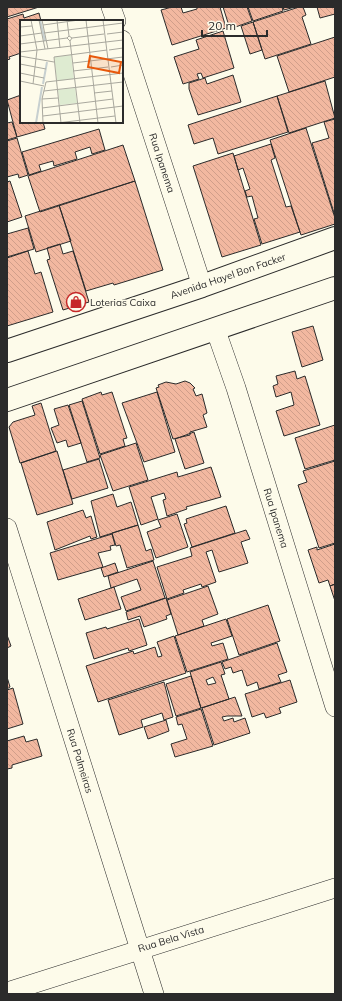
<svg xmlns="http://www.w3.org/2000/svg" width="342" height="1001" font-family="Mulish,sans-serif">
<defs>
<pattern id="building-back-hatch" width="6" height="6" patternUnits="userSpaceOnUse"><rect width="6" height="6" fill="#f2b8a0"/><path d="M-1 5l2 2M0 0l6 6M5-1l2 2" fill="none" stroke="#d09e8a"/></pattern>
</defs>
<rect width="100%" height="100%" fill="#fdfbea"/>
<path fill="url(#building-back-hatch)" stroke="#2b2b2b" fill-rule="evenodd" d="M7,7H39L7,17Z
M172,7H181L183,13L197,9V7H220L226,28L172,45L161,10Z
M223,7H247L252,21L230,29Z
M248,7H282L283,11L253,21Z
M283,7H295L284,10Z
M299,7H303L306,15L302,17L311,44L265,59L253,22Z
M317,7H335V14L320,18Z
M39,13L41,21H21V53L9,57L10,59L7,60V19L23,14L24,18Z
M253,22L262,50L250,54L241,26Z
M223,31L234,68L203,78L201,73L197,74L199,79L183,84L174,57L199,49L196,40Z
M335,37V77L289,92L277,56Z
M233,75L241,102L198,115L189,89V83L205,78L207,84Z
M325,81L335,118L289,133L277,96Z
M21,95V122H43L45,129L17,137L7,100Z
M277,96L288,132L218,154L213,138L194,144L188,125Z
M335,119V216L312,143L329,138L324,122Z
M12,122L17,137L7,140V123Z
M306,128L335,218V224L301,235L270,140Z
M99,129L105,150L92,154L90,147L75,152L77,159L54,166L53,161L39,165L41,171L29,175L22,152Z
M17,138L28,175L19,178L18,174L7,177V141Z
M271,144L275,158L271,160L286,207L291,206L300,232L262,244L254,219L258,218L252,196L247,197L245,191L250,189L243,168L238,170L234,156Z
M123,145L135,181L40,212L28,176Z
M233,153L261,245L222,257L193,166Z
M10,181L22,217L7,222V182Z
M135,181L163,270L114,285L113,283L86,291L59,205Z
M59,205L71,241L36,252L25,216Z
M28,228L34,249L7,257V234Z
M60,244L63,254L73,251L89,302L63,310L47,260L50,259L47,248Z
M28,251L35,274L41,272L53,312L7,326V258Z
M313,326L323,360L302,367L292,332Z
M295,371L297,379L305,376L320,425L284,436L276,411L294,405L291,392L276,397L273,386L278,384L276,376Z
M185,381L190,383L195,388L193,389L196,396L202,394L207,413L203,415L207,427L190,432V435L173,439L156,388L159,387L158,385L166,382L176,384Z
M101,392L102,395L112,392L127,438L123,439L125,446L100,454L82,399Z
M157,392L175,452L144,462L122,403Z
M82,401L100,458L87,462L69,405Z
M41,403L56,451L20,463L9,427L13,422L35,415L32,406Z
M68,405L81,443L68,447L66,440L57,443L51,428L59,425L54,409Z
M335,425V460L305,469L295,438Z
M194,432L204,463L185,469L175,439Z
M136,443L148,480L113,491L100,455Z
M57,451L73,504L37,515L21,463Z
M99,459L108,488L72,499L63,470Z
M335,461V543L319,548L298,485L307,482L303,471Z
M211,467L221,497L186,507L187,509L167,516L163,500L166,499L164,493L151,497L158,519L141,525L129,487L177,472L178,477Z
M113,494L117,507L131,502L138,525L100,537L91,501Z
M226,506L235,533L192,547L184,524L187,523L186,519Z
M83,510L86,518L91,516L97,537L91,539L90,536L55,550L47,522Z
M177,514L188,547L156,558L147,532L161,527L158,520Z
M138,525L146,551L151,549L154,560L127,568L120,545L116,546L112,533Z
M246,530L250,539L241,542L248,563L219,572L212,550L206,552L216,582L202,587L201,584L183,590L184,593L167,599L157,567L192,556L190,548Z
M112,534L115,545L110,546L111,550L98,553L103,567L58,580L50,553Z
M335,544V584L330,586L328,580L319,583L308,550L317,547V550Z
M153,561L165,598L126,611L121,597L141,590L137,579L111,588L108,576Z
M115,563L118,572L104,577L101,568Z
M335,584V601L330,586Z
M208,586L218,614L202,620L204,626L178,635L167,600Z
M114,587L121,609L85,620L78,599Z
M166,598L171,614L166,616L167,619L144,627L140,616L128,620L126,612Z
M268,605L280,641L239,655L227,619Z
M139,619L147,645L129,651L128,648L94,659L86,633L106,627L107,629Z
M226,619L232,636L211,643L212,646L223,643L228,659L187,672L175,636Z
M7,635L11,646L7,648Z
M174,636L186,673L98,702L86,666L133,651L134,654L155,647L158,657L162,656L157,642Z
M277,643L287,672L278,675L281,682L259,689L257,682L247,686L242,670L233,673L231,667L225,669L222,662Z
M221,662L225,674L221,675L229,699L201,708L190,672ZM213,677L216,683L208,685L206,680Z
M191,676L201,708L176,716L166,684Z
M7,677L10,687L7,689Z
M290,680L297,702L279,708L281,713L266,718L264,713L252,717L245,694Z
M164,682L173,717L164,720L162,713L141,720L143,727L119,735L108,700Z
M13,688L23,724L7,729V690Z
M235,697L242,716H227L222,717L224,721L233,718L234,722L245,718L250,733L214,745L202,708Z
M201,709L213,746L175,757L171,744L187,739L182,724L178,725L176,717Z
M166,720L169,731L148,739L144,727Z
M24,736L26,742L37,739L42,756L12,765V768L7,769V741Z"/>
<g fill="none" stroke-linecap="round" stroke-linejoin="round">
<defs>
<path id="street" d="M111,7L116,21
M122,40L202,286
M215,328L236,388L335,707
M7,528L154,994
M7,992L335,888"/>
<path id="secondary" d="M7,351L202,286L335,238
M7,400L335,288"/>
</defs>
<use href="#street" stroke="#2b2b2b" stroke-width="20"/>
<use href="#secondary" stroke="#2b2b2b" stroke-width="24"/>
<use href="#street" stroke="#fdfbea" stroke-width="19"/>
<use href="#secondary" stroke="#fdfbea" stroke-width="22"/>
</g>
<defs>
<symbol id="shop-ring" viewBox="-11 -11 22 22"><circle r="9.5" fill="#fdfbea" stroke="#c62828" stroke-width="1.5"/><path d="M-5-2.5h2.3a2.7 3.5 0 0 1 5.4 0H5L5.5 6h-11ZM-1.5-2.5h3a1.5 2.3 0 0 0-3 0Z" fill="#c62828"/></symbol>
</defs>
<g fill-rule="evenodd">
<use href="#shop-ring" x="65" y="291" width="22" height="22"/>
</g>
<g text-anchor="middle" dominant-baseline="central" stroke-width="3" stroke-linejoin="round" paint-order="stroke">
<g font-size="10" fill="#2b2b2b" stroke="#fdfbea">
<text transform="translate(162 163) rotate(72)">Rua Ipanema</text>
<text transform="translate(228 276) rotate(-19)">Avenida Hayel Bon Facker</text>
<text transform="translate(276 518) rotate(73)">Rua Ipanema</text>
<text transform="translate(80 761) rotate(73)">Rua Palmeiras</text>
<text transform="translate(171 939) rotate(-17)">Rua Bela Vista</text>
</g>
<g font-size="10" fill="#2b2b2b" stroke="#fdfbea" text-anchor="start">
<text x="90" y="302">Loterias Caixa</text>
</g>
</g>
<g transform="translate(20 20)">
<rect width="103" height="103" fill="#fdfbea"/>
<path d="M51,35L54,59L37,61L34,37Z" fill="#deebd1"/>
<path d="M55,68L57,83L40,85L38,70Z" fill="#deebd1"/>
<path fill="none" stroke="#c7d0d0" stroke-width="2" d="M20,0L25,21M23,64L27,42M16,103L22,67"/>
<path fill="none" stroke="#a9a89e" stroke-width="1" d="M11,0L17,30L13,64M19,0L25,29M22,0L28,29M37,0L40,28M47,0L49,16M66,0L78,103M83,0L96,103M23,5L59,0M0,7L12,6M24,13L103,3M87,14L103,12M0,16L22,13M52,18L84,14M50,21L60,103M0,24L47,18L50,21L52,18L49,16L47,18M89,30L103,28M0,32L103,20M0,36L34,42M53,43L103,37M0,44L26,49M91,47L103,45M53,51L88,47M0,53L24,58M0,61L24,66M24,71L103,62M74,73L92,71M22,79L38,78M22,88L93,79M23,96L103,86M23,103L22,79L26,62L103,53M37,103L95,96M41,103L34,37L87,30"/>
<path fill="#e8590c" fill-opacity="0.15" stroke="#e8590c" stroke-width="2" d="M70,36L101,42L99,53L68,47Z"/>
<rect width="103" height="103" fill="none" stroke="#2b2b2b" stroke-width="2"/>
</g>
<rect width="342" height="1001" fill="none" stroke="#2b2b2b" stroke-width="16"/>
<path d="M202 30v6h65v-6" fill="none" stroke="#2b2b2b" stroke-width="2"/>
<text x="208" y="30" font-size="12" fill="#2b2b2b" stroke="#fdfbea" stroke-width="3" paint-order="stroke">20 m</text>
</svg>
